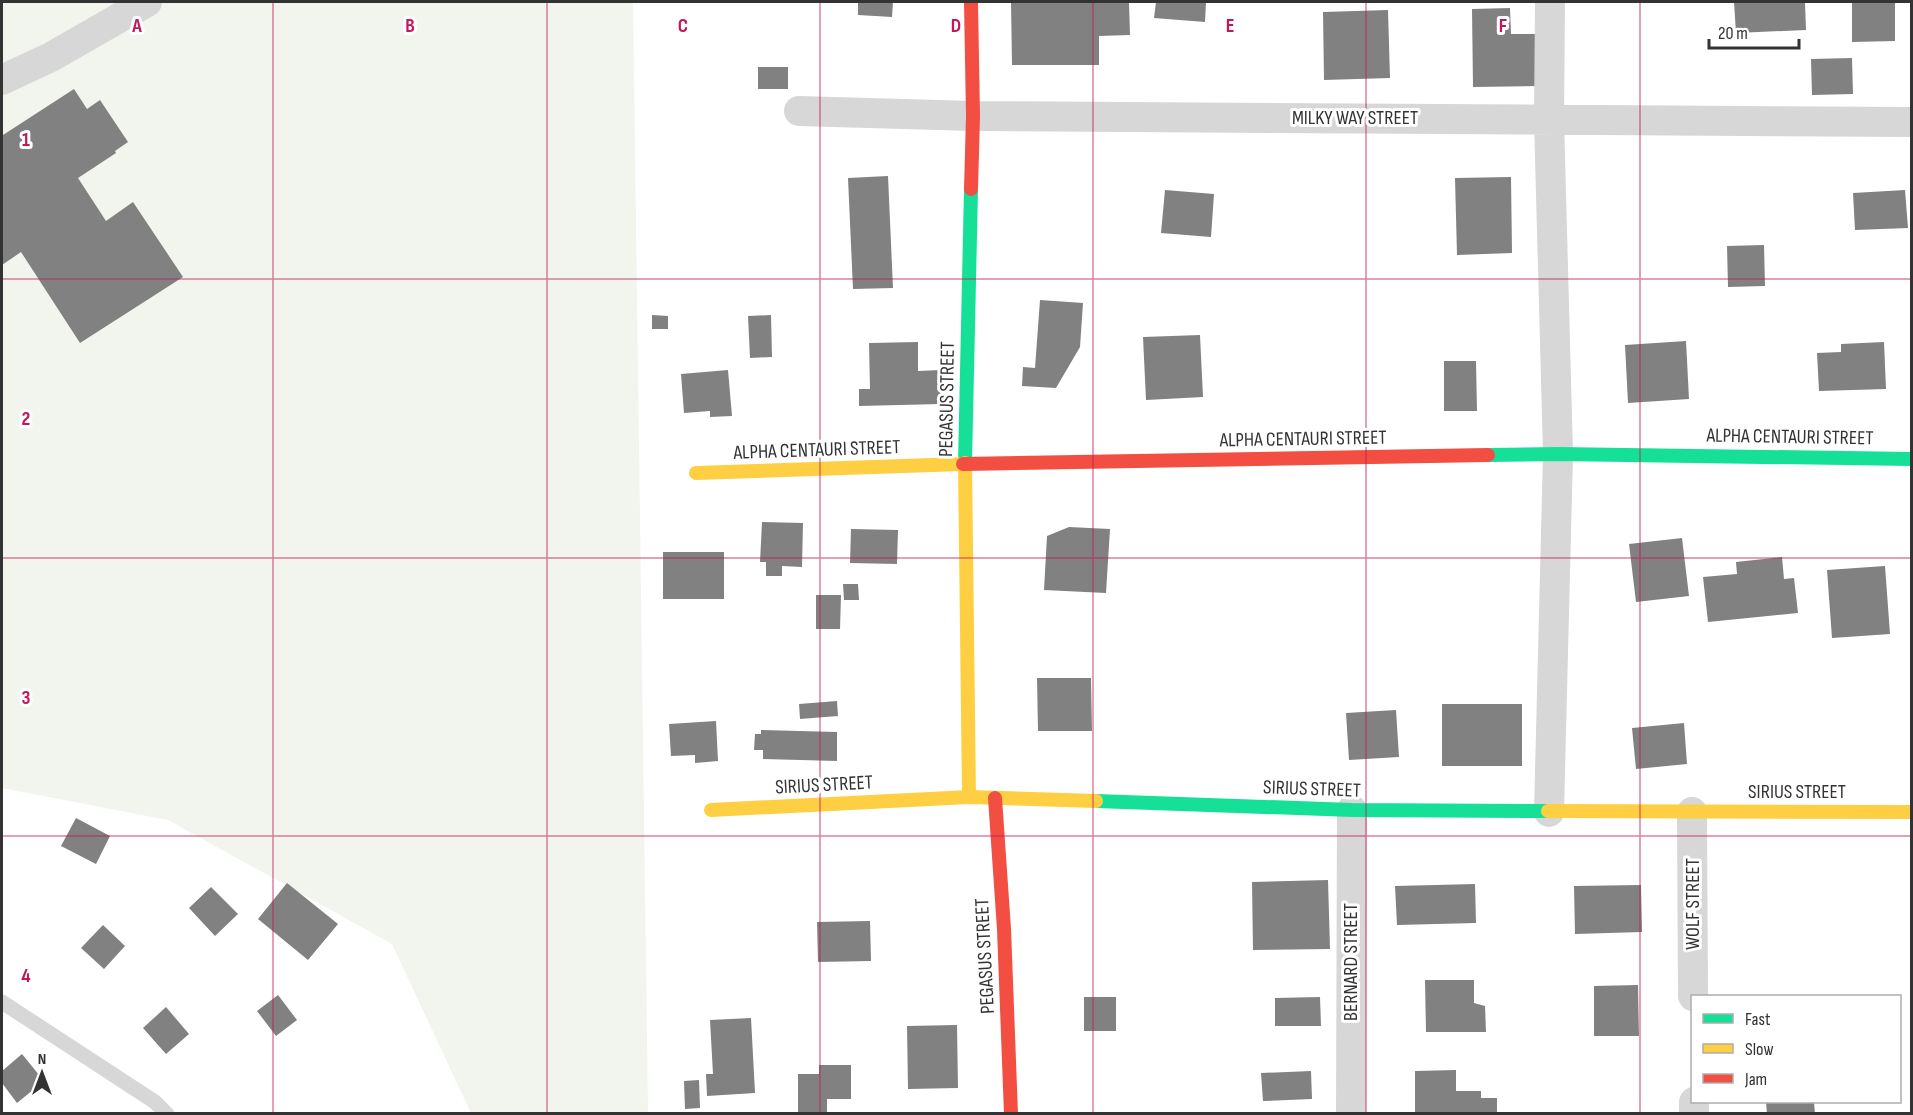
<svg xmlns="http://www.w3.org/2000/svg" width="1913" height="1115" font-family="'Sofia Sans Condensed',sans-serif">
<rect width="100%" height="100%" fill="#fff"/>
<path fill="#f1f5ed" d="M2,2H633L648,1113H471L392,944L168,820L2,788Z"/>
<path fill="#818181" d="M858,2H893L892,17L858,15Z
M1011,2H1129L1130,35L1099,36V65H1012Z
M1156,2H1206L1205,22L1154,18Z
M1734,2H1805L1806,30L1736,33Z
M1852,2H1895V41L1852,42Z
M1510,8L1511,34H1537L1538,86L1473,87L1472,9Z
M1388,10L1390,78L1324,80L1323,12Z
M1852,58L1853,94L1812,95L1811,59Z
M758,67H788V89H758Z
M74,89L87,109L100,100L128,142L115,151L116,153L78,178L106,221L133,202L183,277L80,343L21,252L2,265V132L3,135Z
M888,176L893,288L853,289L848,178Z
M1511,177L1512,253L1457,255L1455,178Z
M1165,190L1214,194L1211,237L1161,233Z
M1905,190L1908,228L1855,230L1853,193Z
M1764,245L1765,286L1728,287L1727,246Z
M1040,300L1083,303L1080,347L1056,388L1022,386L1023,367L1035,368Z
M652,315L668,316V329H652Z
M771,315L772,357L750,358L748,316Z
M1200,335L1203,397L1146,400L1143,337Z
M1686,341L1689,399L1628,403L1625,345Z
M918,342V371L940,370L941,404L859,406V389H870L869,343Z
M1884,342L1886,389L1819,391L1817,353L1841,352V344Z
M1444,361H1476L1477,411H1444Z
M728,370L732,416L710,417V411L684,413L681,374Z
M762,522L803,523L802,567L782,566V576H766V562H760Z
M1069,527L1110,529L1106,593L1044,590L1047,536Z
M851,529L898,530L897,564L850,563Z
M1682,538L1689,596L1636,602L1629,544Z
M663,552H724V599H663Z
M1782,557L1784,579L1794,578L1798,613L1708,622L1703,577L1737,574L1736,562Z
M1885,566L1890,634L1832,638L1827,570Z
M843,584H858L859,600H844Z
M816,595H841L840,629H816Z
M1037,678H1091L1092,731H1038Z
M837,701L838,716L800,719L799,704Z
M1442,704H1522V766H1442Z
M1396,710L1399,757L1349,760L1346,713Z
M716,721L718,761L695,763V755L671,756L669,724Z
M1684,723L1687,764L1636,769L1632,728Z
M761,730L837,732V761L763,759V750H754L755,734H761Z
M76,818L110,836L96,864L61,846Z
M1328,880L1330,949L1253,950L1252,882Z
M287,883L338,924L308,960L258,919Z
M1475,884L1476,923L1397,925L1395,886Z
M1641,885L1642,932L1575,934L1574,886Z
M211,887L238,914L215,936L189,908Z
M870,921L871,961L818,962L817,922Z
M103,925L125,946L104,969L81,948Z
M1425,980H1474V1003L1485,1006L1486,1032H1426Z
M1638,985L1639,1036H1594V986Z
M278,995L297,1020L276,1036L257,1011Z
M1084,997H1116V1031H1084Z
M1320,997L1321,1026H1275V998Z
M166,1007L189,1034L166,1054L143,1028Z
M751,1018L755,1093L707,1096L706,1074H713L710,1020Z
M957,1025L958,1088L908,1089L907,1026Z
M22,1054L44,1081L17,1103L2,1083V1071Z
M819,1065H851V1099H827V1113H798V1074H819Z
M1456,1070V1091H1481V1098H1497V1114H1415V1071Z
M1311,1071L1312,1099L1263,1101L1261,1073Z
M699,1080L700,1108L685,1109L684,1081Z
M1766,1102H1814L1815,1114H1767Z"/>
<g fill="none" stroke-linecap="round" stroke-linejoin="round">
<path stroke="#d7d7d7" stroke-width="15" d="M2,1002L155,1102L167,1114"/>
<path stroke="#d7d7d7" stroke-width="30" d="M2,80L51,57L147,2
M799,111L973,116L1912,122
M1549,812L1558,454L1549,119L1550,2
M1692,812L1693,996
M1694,1102V1114
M1351,1114L1352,810"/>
<path stroke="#16e098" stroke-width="14" d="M1488,455L1558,454L1912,459
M965,463L971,189
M1096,801L1352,810L1548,811"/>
<path stroke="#ffcf43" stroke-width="14" d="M965,463L969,797
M696,473L963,464
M711,810L969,797L1096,801
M1548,811L1912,812"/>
<path stroke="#f24e42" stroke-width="14" d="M971,2L973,116L971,189
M963,464L1488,455
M995,798L1004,929L1011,1114"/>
</g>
<path fill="none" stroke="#c2185b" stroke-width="1.5" stroke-opacity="0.55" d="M273,2V1114M547,2V1114M820,2V1114M1093,2V1114M1366,2V1114M1640,2V1114M2,279H1912M2,558H1912M2,836H1912"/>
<g text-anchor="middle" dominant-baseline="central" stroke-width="6" stroke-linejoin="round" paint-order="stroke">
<g font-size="20" fill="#333" stroke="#fff">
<text x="1355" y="118">MILKY WAY STREET</text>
<text transform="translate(947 399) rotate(-89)">PEGASUS STREET</text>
<text transform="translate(1790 437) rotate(1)">ALPHA CENTAURI STREET</text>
<text transform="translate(1303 439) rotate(-1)">ALPHA CENTAURI STREET</text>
<text transform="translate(817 450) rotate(-2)">ALPHA CENTAURI STREET</text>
<text transform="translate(824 785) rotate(-3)">SIRIUS STREET</text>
<text transform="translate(1312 789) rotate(2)">SIRIUS STREET</text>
<text x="1797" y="792">SIRIUS STREET</text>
<text transform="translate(1693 904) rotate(-90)">WOLF STREET</text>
<text transform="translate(985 956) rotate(-93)">PEGASUS STREET</text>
<text transform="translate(1351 962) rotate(-90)">BERNARD STREET</text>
</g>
</g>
<g font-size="20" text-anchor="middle" font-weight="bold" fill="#c2185b" stroke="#fff" stroke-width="6" stroke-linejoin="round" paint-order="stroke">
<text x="137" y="32">A</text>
<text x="410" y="32">B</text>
<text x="683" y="32">C</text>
<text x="956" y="32">D</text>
<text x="1230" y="32">E</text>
<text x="1503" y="32">F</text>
<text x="26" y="146">1</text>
<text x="26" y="425">2</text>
<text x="26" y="704">3</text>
<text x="26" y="982">4</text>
</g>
<rect width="1913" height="1115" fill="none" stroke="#333333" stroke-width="6"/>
<rect x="1691" y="995" width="210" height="108" fill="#ffffff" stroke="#adadad" stroke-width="1.5"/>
<rect x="1703" y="1014" width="30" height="9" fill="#16e098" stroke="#adadad" stroke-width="1.5"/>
<text x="1745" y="1025" font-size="18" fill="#333333">Fast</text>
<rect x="1703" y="1044" width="30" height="9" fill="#ffcf43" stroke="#adadad" stroke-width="1.5"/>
<text x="1745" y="1055" font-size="18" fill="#333333">Slow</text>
<rect x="1703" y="1074" width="30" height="9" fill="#f24e42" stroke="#adadad" stroke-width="1.5"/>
<text x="1745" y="1085" font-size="18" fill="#333333">Jam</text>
<g transform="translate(42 1073)" stroke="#ffffff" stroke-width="4.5" paint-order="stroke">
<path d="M0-4.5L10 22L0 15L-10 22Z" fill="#333333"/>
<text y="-9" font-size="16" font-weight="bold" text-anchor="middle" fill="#333333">N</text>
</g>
<path d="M1709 39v9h90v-9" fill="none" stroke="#333333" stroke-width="3"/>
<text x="1718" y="39" font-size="18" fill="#333333" stroke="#ffffff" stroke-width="4.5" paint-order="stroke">20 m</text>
</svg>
